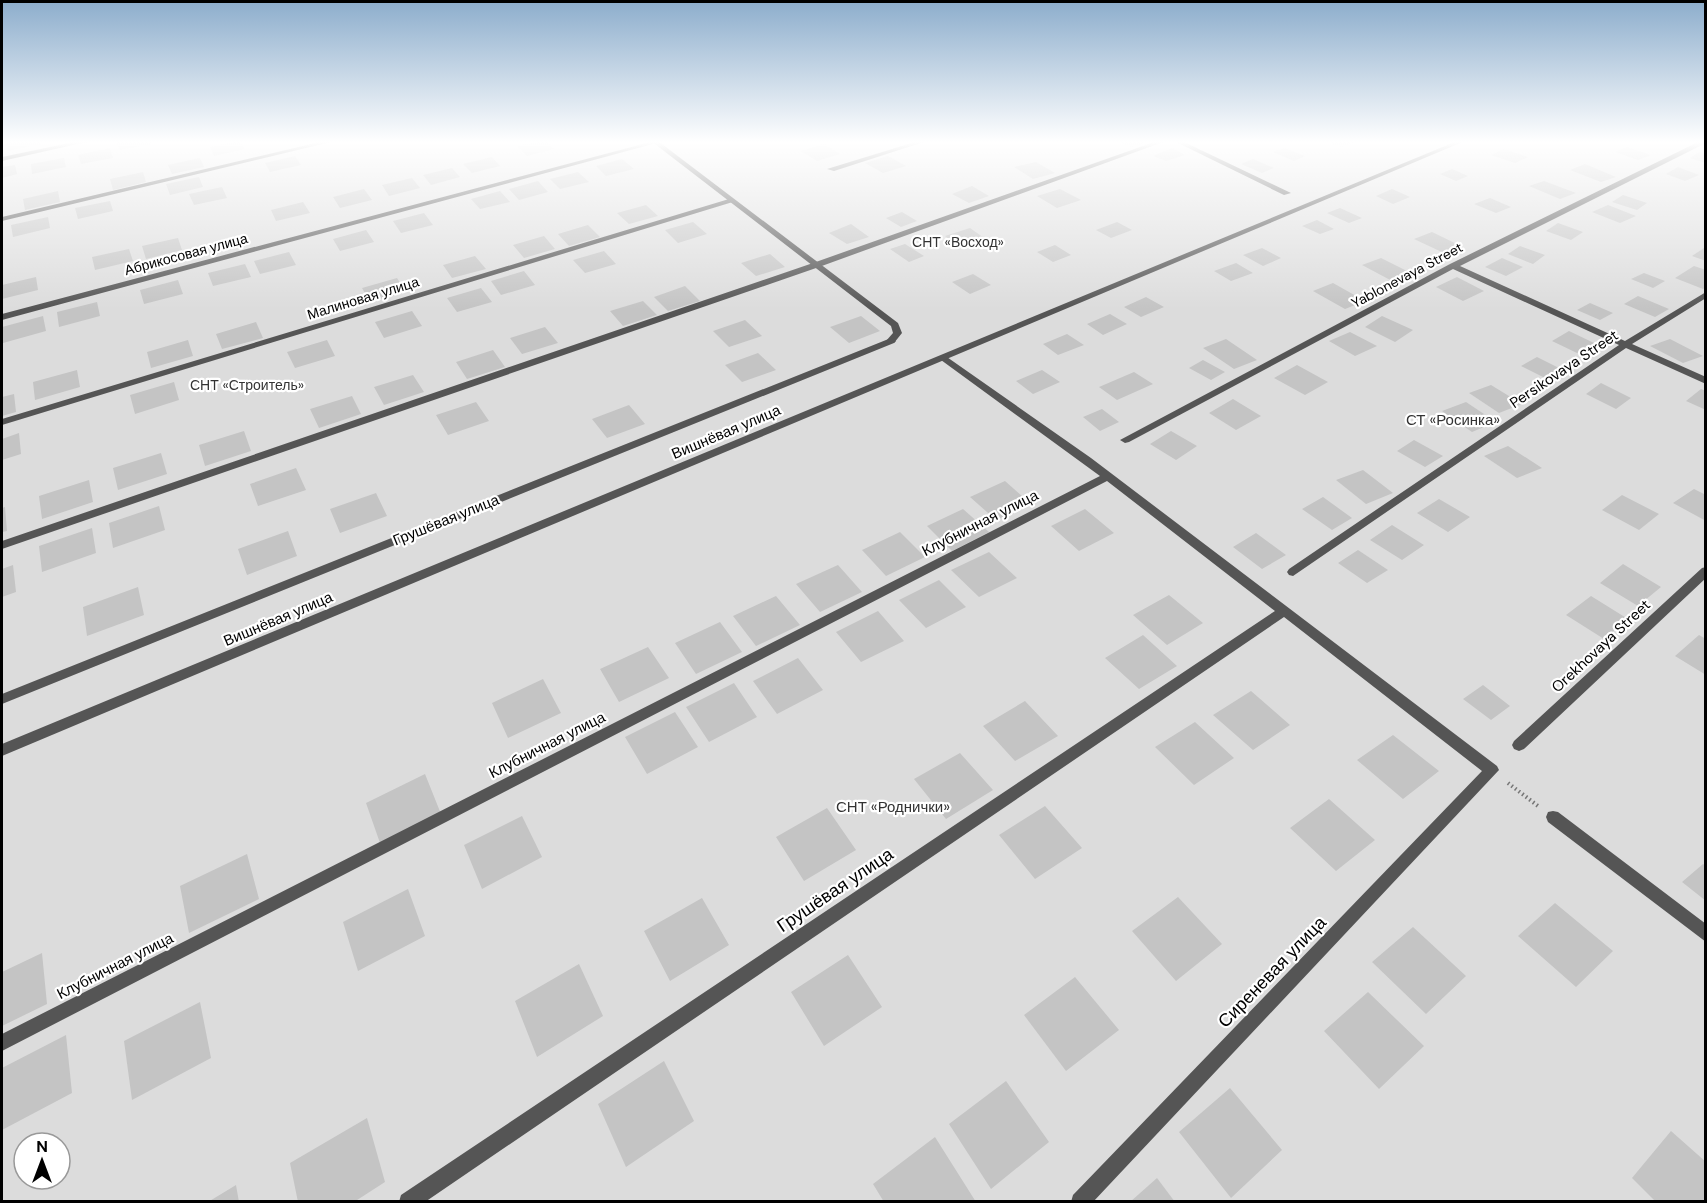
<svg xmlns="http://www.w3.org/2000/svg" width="1707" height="1203" font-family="'DM Sans',sans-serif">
<rect width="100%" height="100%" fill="#fff"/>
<path fill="#dcdcdc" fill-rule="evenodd" d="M2,141H1705V1201L2,1202ZM24,1143H60V1179H24Z"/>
<path fill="#c4c4c4" d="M40,141L41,144L8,151L7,142Z
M116,141H150L151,144L120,150Z
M240,141L245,149L214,156L210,147Z
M545,141L554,149L527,156L517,146Z
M1118,141H1149L1132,147Z
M1325,141H1357L1341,147Z
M824,144L840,154L817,161L801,151Z
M1627,147L1651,155L1638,160L1615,152Z
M110,148L113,158L81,164L78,155Z
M1172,148L1185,155L1166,161L1153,156Z
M1284,148L1305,156L1294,161L1273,152Z
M1504,149L1528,157L1515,163L1491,155Z
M1699,152L1706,154V163L1690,158Z
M295,156L301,165L270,172L265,163Z
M888,156L906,166L883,173L865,163Z
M492,157L500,166L472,173L463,164Z
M64,158L66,167L32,174L31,164Z
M200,158L204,167L172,174L168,165Z
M622,159L634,169L606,176L596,166Z
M1253,159L1274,168L1262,173L1241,164Z
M1036,162L1055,173L1033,179L1014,167Z
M1585,164L1616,177L1601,182L1570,170Z
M15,165L17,174L2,178V167Z
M1678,167L1699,175L1685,181L1666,174Z
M452,168L460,177L431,185L423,175Z
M1452,169L1468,176L1456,181L1440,174Z
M143,172L146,182L113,190L110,179Z
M578,172L589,182L560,189L550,179Z
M199,177L203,187L170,195L166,184Z
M412,178L420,188L389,196L382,185Z
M538,181L548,192L519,200L509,189Z
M1544,181L1576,193L1560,199L1529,186Z
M972,186L989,196L969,203L952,194Z
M222,187L227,198L194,205L189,194Z
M364,189L372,200L340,208L333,197Z
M1060,189L1081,200L1057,208L1037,196Z
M1392,189L1410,197L1393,204L1376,196Z
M58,191L60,202L25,210L23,199Z
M500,191L510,202L480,209L471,199Z
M1623,195L1647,203L1637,210L1612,202Z
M1490,198L1511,207L1496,213L1474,204Z
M110,201L113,211L78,219L75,208Z
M303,202L310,213L276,221L271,210Z
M646,205L658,216L629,224L617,213Z
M1608,205L1636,216L1620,223L1592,212Z
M1340,208L1362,218L1349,223L1327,213Z
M902,212L917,221L901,227L886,218Z
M424,213L433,225L401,233L393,221Z
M48,217L50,228L13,237L11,225Z
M1317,220L1334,229L1320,234L1302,226Z
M693,222L707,234L678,243L665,230Z
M1117,222L1132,230L1111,238L1096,230Z
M1558,223L1583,232L1571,240L1546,231Z
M851,224L869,237L847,244L829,233Z
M588,225L600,237L569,246L558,234Z
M970,228L987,240L961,248L945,236Z
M366,230L374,242L340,251L333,239Z
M1432,232L1463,247L1446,254L1414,239Z
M544,236L555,249L524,258L513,245Z
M178,238L182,250L146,259L142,246Z
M905,244L924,256L909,262L890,249Z
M1055,245L1071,255L1053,262L1037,252Z
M1520,246L1545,255L1533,264L1508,254Z
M1262,248L1281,258L1263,266L1243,255Z
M1704,248L1706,261L1692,256Z
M129,249L133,261L95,270L92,257Z
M604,251L616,264L585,273L573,260Z
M289,252L296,265L260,274L254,261Z
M770,254L785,267L756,276L741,263Z
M475,256L486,269L452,278L443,265Z
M1381,258L1413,274L1394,282L1362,265Z
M1502,258L1523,267L1506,276L1485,267Z
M1236,263L1253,273L1231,281L1214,271Z
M245,264L251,277L213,286L208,273Z
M1694,266L1706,270V287L1703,289L1675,278Z
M524,271L535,285L501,295L491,281Z
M1644,273L1665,281L1653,288L1631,279Z
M973,274L991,285L970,294L952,282Z
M36,277L38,290L2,299V285Z
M1457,277L1484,291L1463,301L1436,287Z
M397,278L406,292L370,302L362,288Z
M178,280L183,294L144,304L140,290Z
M1333,283L1365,301L1345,309L1313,291Z
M685,286L700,301L668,311L654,297Z
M481,288L492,302L457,312L447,298Z
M1638,296L1669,309L1655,317L1624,304Z
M1146,297L1164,307L1141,317L1124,307Z
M643,301L657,315L623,326L610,311Z
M97,302L100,316L59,327L57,312Z
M1590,303L1613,313L1600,320L1577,310Z
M412,311L422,326L384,338L375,322Z
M1110,314L1127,324L1103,335L1087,324Z
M43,316L46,331L3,343L2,327Z
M861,316L880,331L849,343L830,327Z
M1382,316L1413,330L1395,342L1365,327Z
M745,320L762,336L729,347L713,331Z
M256,322L263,338L222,349L216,334Z
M545,327L558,343L522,354L510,338Z
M1569,331L1594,343L1577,353L1552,341Z
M1350,332L1377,346L1355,356L1329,341Z
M1067,334L1084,345L1058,355L1043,344Z
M1226,339L1257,360L1234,369L1203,348Z
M1670,339L1703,356L1683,363L1650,346Z
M188,340L193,356L151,368L147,352Z
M327,340L335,356L295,368L287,352Z
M493,350L505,367L467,379L456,362Z
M758,353L776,370L742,382L725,365Z
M1537,357L1567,372L1551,381L1521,366Z
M1203,360L1225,372L1211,380L1189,368Z
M1297,365L1328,382L1305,395L1274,378Z
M77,370L80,387L35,400L33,382Z
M1042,370L1060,382L1033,394L1016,381Z
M1134,372L1153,384L1117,400L1099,387Z
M413,375L424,392L384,405L374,387Z
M174,382L179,400L135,414L130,395Z
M1601,383L1631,398L1616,409L1586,394Z
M1491,385L1522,404L1499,413L1469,393Z
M1701,389L1706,391V410L1686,401Z
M14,394L16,412L2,416V397Z
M352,396L361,414L319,428L310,409Z
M1233,399L1261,416L1236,430L1209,413Z
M476,402L489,421L448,435L436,415Z
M1466,402L1496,422L1472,432L1442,411Z
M629,405L645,424L607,438L592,419Z
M1102,409L1119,422L1100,431L1083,417Z
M244,431L251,451L205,466L199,445Z
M1171,431L1197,446L1176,460L1150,444Z
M19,433L21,454L2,460V439Z
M1414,440L1443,456L1425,467L1397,451Z
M1508,446L1542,468L1517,478L1484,456Z
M161,453L167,474L118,490L113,468Z
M296,468L306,490L258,506L250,484Z
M1363,470L1393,493L1366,504L1336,480Z
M89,480L93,502L42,519L39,496Z
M1005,481L1031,504L996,520L970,497Z
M1694,489L1706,495V521L1673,503Z
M376,493L387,516L340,533L330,509Z
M1622,495L1659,514L1639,530L1602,510Z
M1323,497L1352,518L1332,530L1302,509Z
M1439,499L1470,517L1448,532L1417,513Z
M159,506L165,530L113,548L109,523Z
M5,507L7,531L2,532V508Z
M963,509L989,532L952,551L927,526Z
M1085,509L1114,533L1079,551L1051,526Z
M1392,525L1424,545L1402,560L1370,540Z
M92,528L96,553L42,572L39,546Z
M288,531L297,556L247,575L238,549Z
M900,532L925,557L886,576L862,550Z
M1256,533L1286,555L1262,569L1233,547Z
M1358,550L1388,570L1367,583L1338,563Z
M989,552L1017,578L979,597L951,570Z
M1623,564L1661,587L1638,606L1600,583Z
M13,565L16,592L2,597V569Z
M838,565L862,592L820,612L796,584Z
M939,580L966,607L926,628L899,600Z
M138,587L144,615L87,636L83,607Z
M1169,595L1203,623L1167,645L1133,615Z
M776,596L800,625L756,646L733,616Z
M1591,596L1628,619L1604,639L1566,615Z
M878,611L904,641L861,662L836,632Z
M720,622L742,652L696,674L675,643Z
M1143,635L1177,666L1139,689L1105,658Z
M1699,635L1706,639V675L1675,656Z
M648,647L669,678L619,702L600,669Z
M798,658L823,690L777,714L753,681Z
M543,679L561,713L508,738L492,703Z
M734,683L757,717L709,742L686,707Z
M1483,685L1510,706L1491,720L1463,699Z
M1251,691L1290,725L1253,750L1213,715Z
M1025,701L1058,736L1015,761L983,726Z
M675,712L698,747L647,774L625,737Z
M1195,722L1234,758L1194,785L1155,747Z
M1393,735L1439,771L1403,799L1357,760Z
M960,753L993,790L946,819L914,779Z
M425,774L441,814L380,843L366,803Z
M1329,799L1375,840L1336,871L1290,828Z
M1045,806L1082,848L1035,879L999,835Z
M827,808L856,850L804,881L776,837Z
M522,816L542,857L482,889L464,845Z
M247,854L259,899L189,933L180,886Z
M1703,864L1706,866V901L1682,882Z
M408,889L425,936L358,971L343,922Z
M1178,897L1222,944L1176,981L1132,931Z
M702,898L729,945L670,981L644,931Z
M1555,903L1613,951L1576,987L1518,936Z
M1413,927L1466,976L1426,1014L1372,962Z
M42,953L47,1004L2,1026V972Z
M848,955L882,1007L824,1046L791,992Z
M579,964L603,1016L537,1057L515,1001Z
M1075,977L1119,1030L1066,1071L1024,1015Z
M1368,992L1424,1046L1379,1089L1324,1031Z
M200,1002L211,1058L132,1100L124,1041Z
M66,1035L72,1093L2,1130V1068Z
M664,1061L694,1121L626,1167L598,1104Z
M1006,1081L1049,1142L991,1189L949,1124Z
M1230,1088L1282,1150L1231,1198L1179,1132Z
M367,1118L385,1182L354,1202H298L290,1163Z
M1671,1131L1706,1162V1202H1656L1632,1178Z
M935,1137L976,1202H884L873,1184Z
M1157,1178L1175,1202H1130Z
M236,1185L239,1202H208Z"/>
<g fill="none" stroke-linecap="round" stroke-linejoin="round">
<path stroke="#777" stroke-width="4" stroke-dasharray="1.5 3" stroke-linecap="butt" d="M1508,783L1538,806"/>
<path fill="#555" fill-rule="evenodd" d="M79,141H91L2,161V157Z
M324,141H335L2,221V217Z
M654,141H664L2,320V314Z
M918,141H927L834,171L827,169Z
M1157,141H1166L819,267L2,549V541L813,263Z
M1174,141H1182L1291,193L1284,195Z
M1700,141H1706V143L1460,266L1625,341L1706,292V298L1632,344L1706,377V384L1626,348L1293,576L1289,575L1287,572L1289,569L1619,345L1453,269L1129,442L1125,443L1120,440L1450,264Z
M729,199L736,201L2,425V419Z
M891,338L896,341L894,343L2,704V694Z
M944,355L1091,458L1497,766L1499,770L1093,1202H1071L1073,1195L1482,771L1284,617L425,1202H399L401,1195L1275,611L1107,481L2,1051V1034L1100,476L941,360L939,358Z
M1706,567V578L1524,749L1519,751L1514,749L1512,745L1514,741L1702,568Z
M1553,811L1558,812L1706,924V942L1548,822L1546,817L1548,812Z"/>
<path fill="#555" fill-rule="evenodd" d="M651,141H658L898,323L902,333L894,343H888L886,341L893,333L891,326Z
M1457,141H1465L2,756V744Z"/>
</g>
<linearGradient id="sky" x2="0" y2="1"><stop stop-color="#8cadcc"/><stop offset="0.46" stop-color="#fff"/><stop offset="1" stop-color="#fff" stop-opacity="0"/></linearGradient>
<rect width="1707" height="309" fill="url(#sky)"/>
<g text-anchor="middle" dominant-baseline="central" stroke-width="4.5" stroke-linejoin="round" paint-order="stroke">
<g font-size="14" fill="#333" stroke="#fff">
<text x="958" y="242">СНТ «Восход»</text>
<text x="247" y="385">СНТ «Строитель»</text>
</g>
<g font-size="14" fill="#000" stroke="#fff">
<text transform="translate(186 254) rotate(-15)">Абрикосовая улица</text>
<text transform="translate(1407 275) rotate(-28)">Yablonevaya Street</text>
<text transform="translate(363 298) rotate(-17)">Малиновая улица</text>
</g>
<g font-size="15" fill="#000" stroke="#fff">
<text transform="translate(1564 369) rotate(-34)">Persikovaya Street</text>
<text transform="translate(726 432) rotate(-23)">Вишнёвая улица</text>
<text transform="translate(446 520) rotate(-22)">Грушёвая улица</text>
<text transform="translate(980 523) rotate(-27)">Клубничная улица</text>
<text transform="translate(278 619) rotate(-23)">Вишнёвая улица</text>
<text transform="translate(1601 646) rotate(-43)">Orekhovaya Street</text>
<text transform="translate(547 745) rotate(-27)">Клубничная улица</text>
<text transform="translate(115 966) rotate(-27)">Клубничная улица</text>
</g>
<g font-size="15" fill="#333" stroke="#fff">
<text x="1453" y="420">СТ «Росинка»</text>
<text x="893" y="807">СНТ «Роднички»</text>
</g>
<g font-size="18" fill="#000" stroke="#fff">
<text transform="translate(835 890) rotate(-34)">Грушёвая улица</text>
<text transform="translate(1272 972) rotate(-46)">Сиреневая улица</text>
</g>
</g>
<rect width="1707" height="1203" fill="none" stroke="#000000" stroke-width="6"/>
<g transform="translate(42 1161)"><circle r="28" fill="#ffffff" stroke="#999999" stroke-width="1.5"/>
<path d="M0-4.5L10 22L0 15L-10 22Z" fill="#000000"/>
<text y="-9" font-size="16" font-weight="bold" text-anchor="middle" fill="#000000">N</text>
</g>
</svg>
